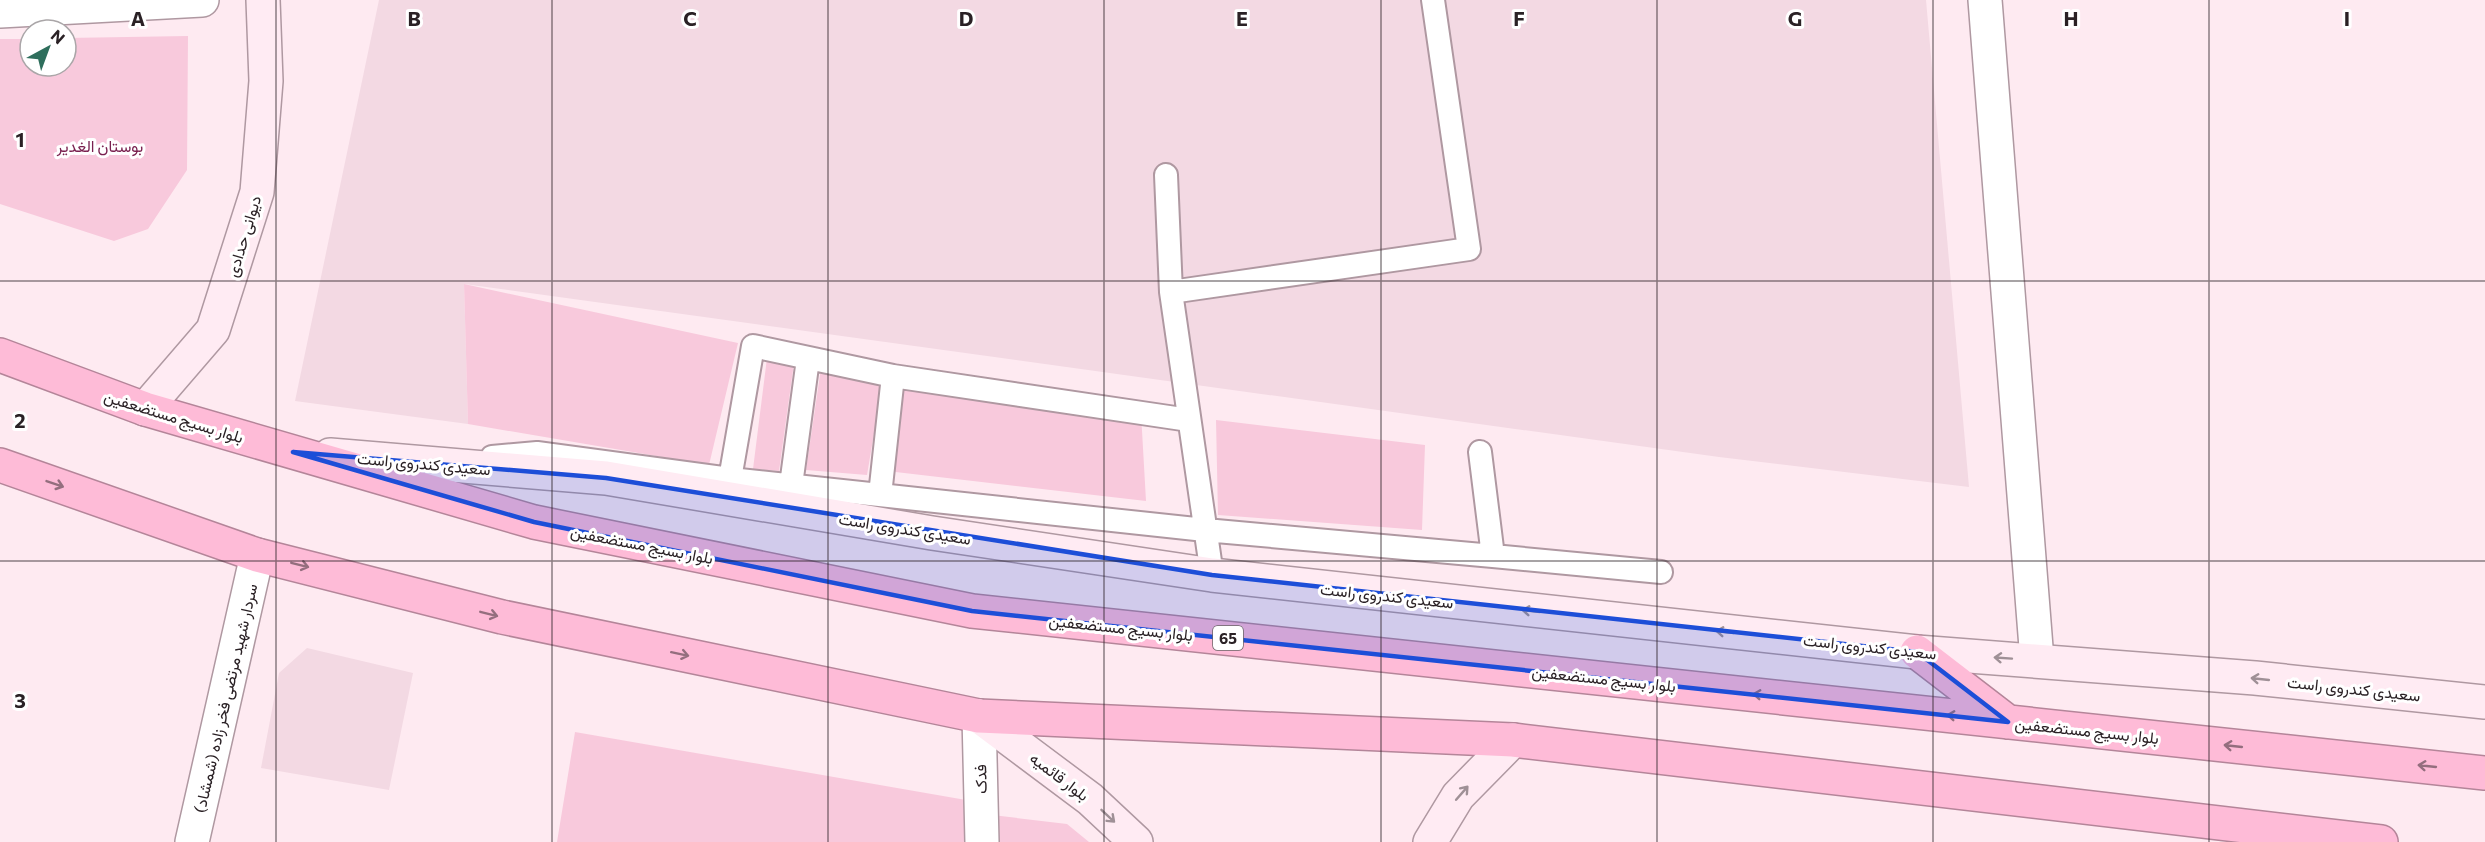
<svg xmlns="http://www.w3.org/2000/svg" width="2485" height="842" font-family="Commissioner,Vazirmatn,sans-serif">
<rect width="100%" height="100%" fill="#feeaf1"/>
<path fill="#f3d9e3" d="M379,0H1926L1969,487L1719,457L464,284L468,424L295,401Z
M307,648L413,673L389,790L261,768L279,673Z"/>
<path fill="#f8c9dc" d="M188,36L187,170L148,229L114,241L0,204V39H30V66H66V38Z
M464,284L738,343L709,465L468,424Z
M795,356L779,471L753,469L767,358Z
M821,368L883,380L867,475L806,470Z
M905,377L1141,413L1146,501L887,471Z
M1216,420L1425,445L1422,530L1218,515Z
M575,732L966,800L967,842H557Z
M992,815L1067,824L1089,842H994Z"/>
<g fill="none" stroke-linecap="round" stroke-linejoin="round">
<defs>
<path id="lane" d="M1166,175L1171,292L1212,575
M1171,292L1469,249L1433,0
M492,457L537,453L730,479L1205,530L1493,556L1480,452
M730,479L753,346L893,376L1189,420
M791,485L808,359
M880,495L893,376
M1493,556L1661,572"/>
<path id="street" d="M1985,0L2037,660
M0,11L202,0
M979,716L982,842
M192,842L257,555"/>
<path id="secondary" d="M145,409L213,330L257,192L266,81L263,0
M330,455L606,478L932,533L1212,575L1917,652L2255,678L2485,702
M979,716L1090,799L1136,842
M1430,842L1458,796L1513,740"/>
<path id="highway" d="M0,355L145,409L534,522L972,611L2485,773
M0,465L257,555L502,617L979,716L1513,740L2381,842
M1917,652L2008,722"/>
</defs>
<use href="#lane" stroke="#af98a1" stroke-width="26"/>
<use href="#street" stroke="#af98a1" stroke-width="36"/>
<use href="#secondary" stroke="#af98a1" stroke-width="36"/>
<use href="#highway" stroke="#b48599" stroke-width="36"/>
<use href="#lane" stroke="#fff" stroke-width="22"/>
<use href="#street" stroke="#fff" stroke-width="33"/>
<use href="#secondary" stroke="#ffebf3" stroke-width="33"/>
<use href="#highway" stroke="#febbd7" stroke-width="33"/>
</g>
<defs><path id="oneway-shaft" d="M-6 0H5M1.5-3L5.5 0L1.5 3" fill="none" stroke-width="1.6" stroke-linecap="round" stroke-linejoin="round" transform="scale(1.5)"/></defs>
<g stroke="#946e7e">
<use href="#oneway-shaft" transform="translate(55 484) rotate(19)"/>
<use href="#oneway-shaft" transform="translate(300 565) rotate(14)"/>
<use href="#oneway-shaft" transform="translate(489 614) rotate(14)"/>
<use href="#oneway-shaft" transform="translate(680 654) rotate(12)"/>
<use href="#oneway-shaft" transform="translate(1762 695) rotate(-174)"/>
<use href="#oneway-shaft" transform="translate(1956 716) rotate(-174)"/>
<use href="#oneway-shaft" transform="translate(2233 746) rotate(-174)"/>
<use href="#oneway-shaft" transform="translate(2427 766) rotate(-174)"/>
</g>
<g stroke="#9f9096">
<use href="#oneway-shaft" transform="translate(1531 611) rotate(-174)"/>
<use href="#oneway-shaft" transform="translate(1725 632) rotate(-174)"/>
<use href="#oneway-shaft" transform="translate(2003 658) rotate(-176)"/>
<use href="#oneway-shaft" transform="translate(2260 679) rotate(-174)"/>
<use href="#oneway-shaft" transform="translate(1462 793) rotate(-49)"/>
<use href="#oneway-shaft" transform="translate(1108 816) rotate(43)"/>
</g>
<path fill="#1d4ed8" fill-opacity="0.2" stroke="#1d4ed8" stroke-width="4.5" stroke-linejoin="round" d="M293,452L606,478L1212,575L1917,652L2008,722L972,611L534,522Z"/>
<path fill="none" stroke="#2a2125" stroke-width="1.5" stroke-opacity="0.55" d="M276,0V842M552,0V842M828,0V842M1104,0V842M1381,0V842M1657,0V842M1933,0V842M2209,0V842M0,281H2485M0,561H2485"/>
<g text-anchor="middle" dominant-baseline="central" stroke-width="6" stroke-linejoin="round" paint-order="stroke">
<rect fill="#fff" stroke="#6a6466" stroke-width="1.5" x="1213" y="626" width="30" height="24" rx="4.5"/>
<g font-size="15" font-weight="bold" fill="#2a2125">
<text x="1228" y="638">65</text>
</g>
<g font-size="16" fill="#79204f" stroke="#fff">
<text x="100" y="145">بوستان الغدیر</text>
</g>
<g font-size="16" fill="#2a2125" stroke="#fff">
<text transform="translate(243 236) rotate(-73)">دیوانی حدادی</text>
<text transform="translate(174 416) rotate(17)">بلوار بسیج مستضعفین</text>
<text transform="translate(424 463) rotate(5)">سعیدی کندروی راست</text>
<text transform="translate(905 528) rotate(9)">سعیدی کندروی راست</text>
<text transform="translate(642 544) rotate(11)">بلوار بسیج مستضعفین</text>
<text transform="translate(1387 595) rotate(6)">سعیدی کندروی راست</text>
<text transform="translate(1121 627) rotate(6)">بلوار بسیج مستضعفین</text>
<text transform="translate(1870 646) rotate(6)">سعیدی کندروی راست</text>
<text transform="translate(1604 678) rotate(6)">بلوار بسیج مستضعفین</text>
<text transform="translate(2354 688) rotate(6)">سعیدی کندروی راست</text>
<text transform="translate(225 698) rotate(-77)">سردار شهید مرتضی فخر زاده (شمشاد)</text>
<text transform="translate(2087 730) rotate(6)">بلوار بسیج مستضعفین</text>
<text transform="translate(1060 776) rotate(37)">بلوار قائمیه</text>
<text transform="translate(980 779) rotate(-91)">فدک</text>
</g>
</g>
<g font-size="20" text-anchor="middle" font-weight="bold" fill="#2a2125" stroke="#fff" stroke-width="6" stroke-linejoin="round" paint-order="stroke">
<text x="138" y="26">A</text>
<text x="414" y="26">B</text>
<text x="690" y="26">C</text>
<text x="966" y="26">D</text>
<text x="1242" y="26">E</text>
<text x="1519" y="26">F</text>
<text x="1795" y="26">G</text>
<text x="2071" y="26">H</text>
<text x="2347" y="26">I</text>
<text x="20" y="147">1</text>
<text x="20" y="428">2</text>
<text x="20" y="708">3</text>
</g>
<g transform="translate(48 48) rotate(41)"><circle r="28" fill="#ffffff" stroke="#aaa6a8" stroke-width="1.5"/>
<path d="M0-4.5L10 22L0 15L-10 22Z" fill="#2e6e5c"/>
<text y="-9" font-size="16" font-weight="bold" text-anchor="middle" fill="#2a2125">N</text>
</g>
</svg>
